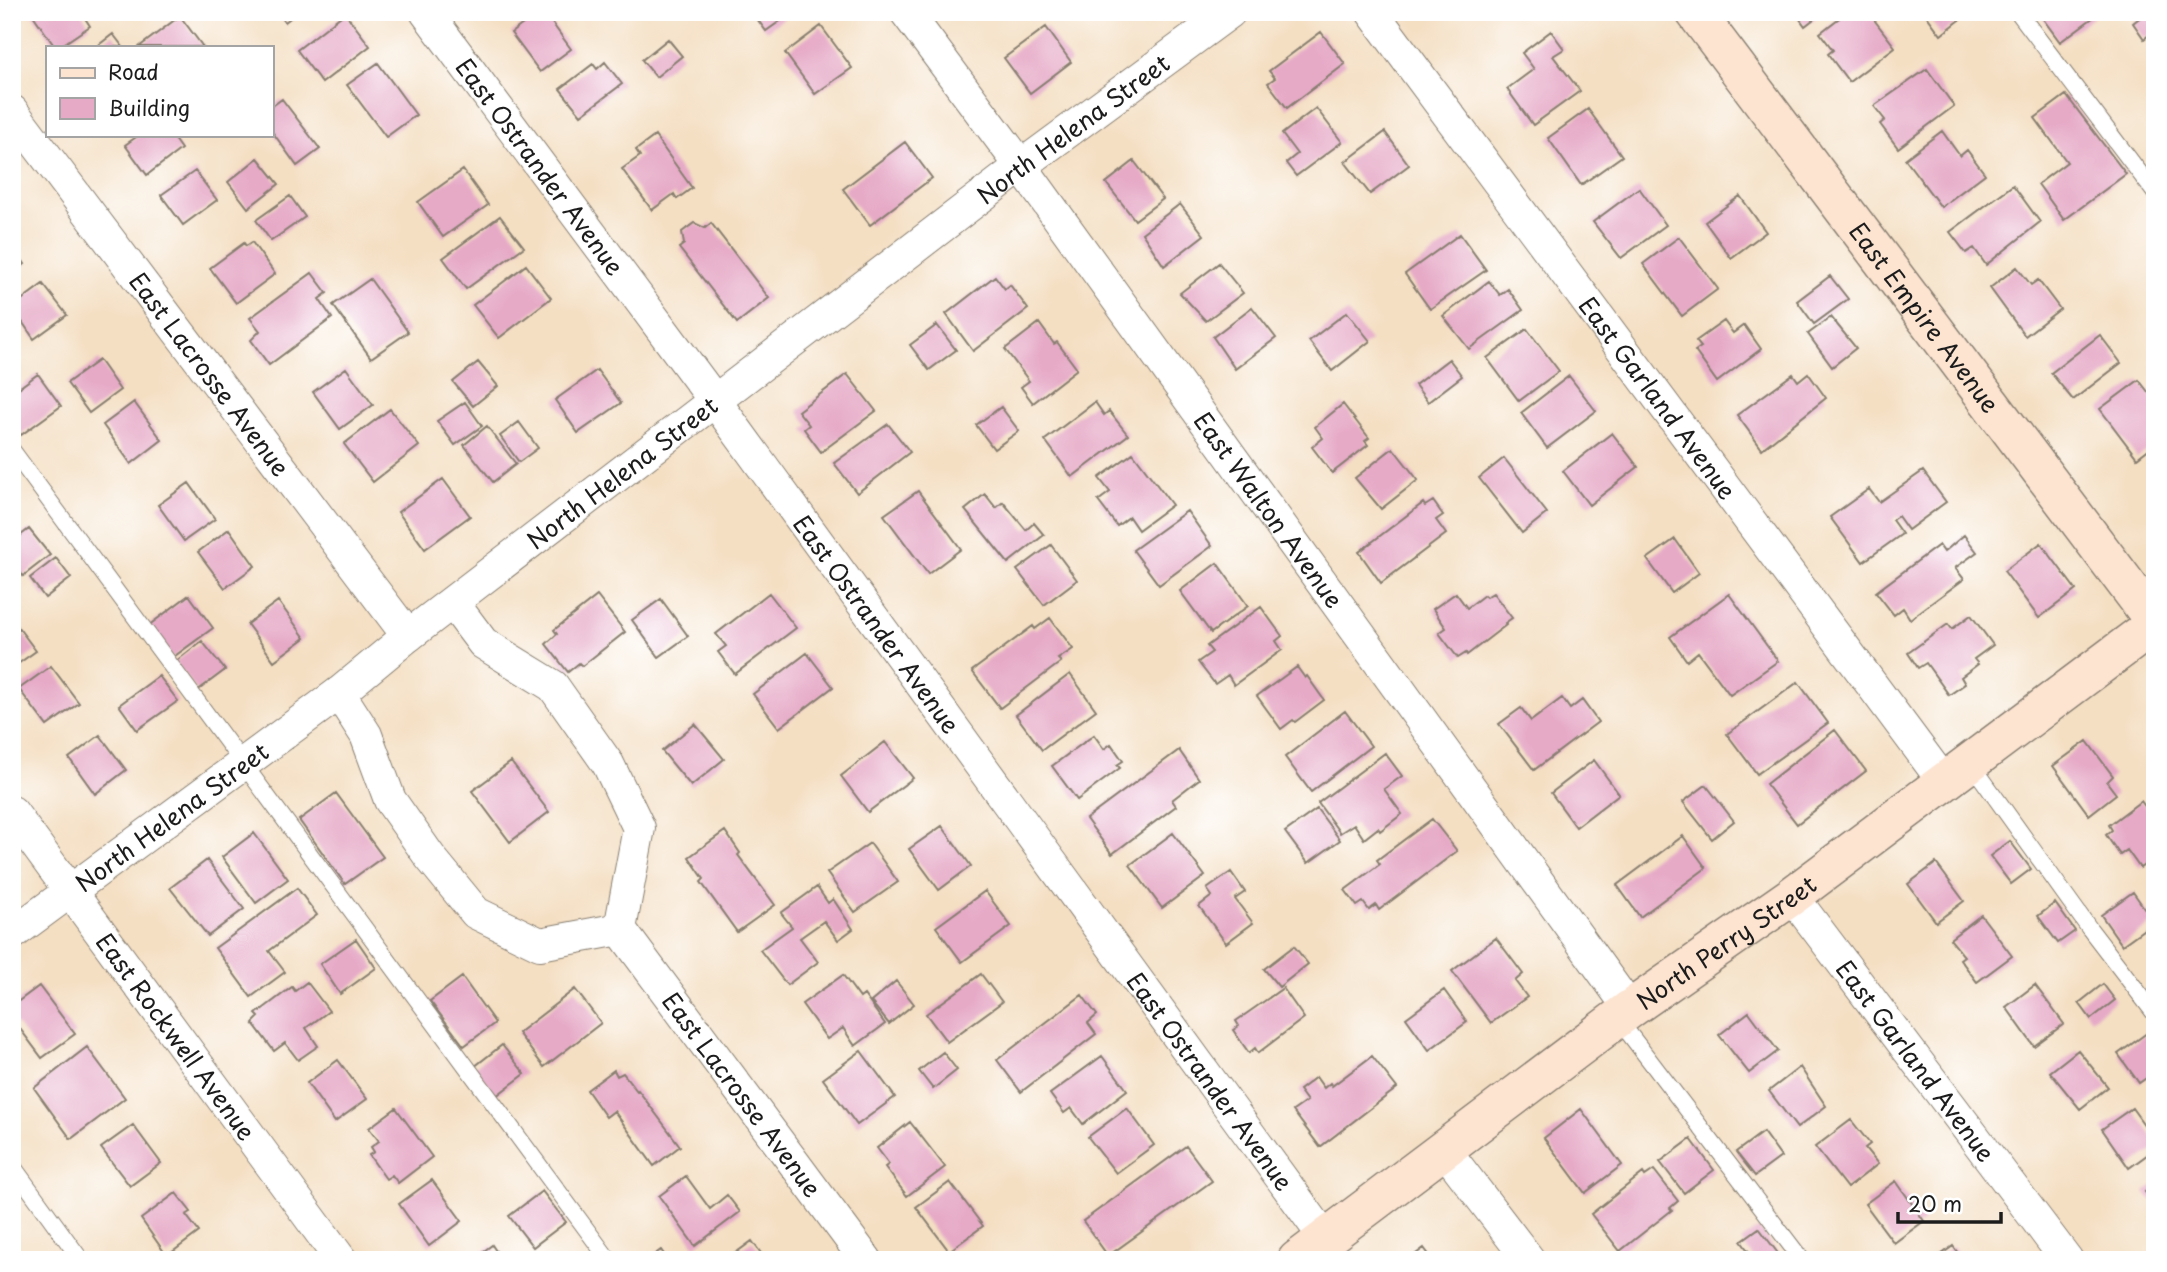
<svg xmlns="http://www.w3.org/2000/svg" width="2167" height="1272" font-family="'Playpen Sans',sans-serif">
<rect width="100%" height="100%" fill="#fff"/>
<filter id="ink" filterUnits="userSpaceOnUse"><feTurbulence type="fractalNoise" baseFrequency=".0143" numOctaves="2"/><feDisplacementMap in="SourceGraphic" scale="14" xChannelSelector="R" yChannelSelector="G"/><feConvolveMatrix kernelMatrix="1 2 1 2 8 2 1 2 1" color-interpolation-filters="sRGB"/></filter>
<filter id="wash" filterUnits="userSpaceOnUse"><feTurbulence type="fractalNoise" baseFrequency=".00686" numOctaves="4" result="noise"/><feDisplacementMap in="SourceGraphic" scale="28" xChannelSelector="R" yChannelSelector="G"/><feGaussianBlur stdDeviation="1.57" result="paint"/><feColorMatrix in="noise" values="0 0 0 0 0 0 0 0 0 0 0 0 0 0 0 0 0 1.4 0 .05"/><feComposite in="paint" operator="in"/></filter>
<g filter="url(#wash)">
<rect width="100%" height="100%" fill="#f4dfc3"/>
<g id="blocks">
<path fill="#e6aac7" d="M31,12H81L90,26L59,47H55Z
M278,12H298L285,22Z
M539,12H544L571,49L540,72L511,33Z
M752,12H793L766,31Z
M1795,12H1823L1805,26Z
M1847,12H1868L1895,47L1849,82L1828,54L1833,50L1820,33Z
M1924,12H1970L1941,35Z
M2038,12H2091L2094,17L2060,42Z
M2147,12H2155V42L2149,35L2144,39L2133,23Z
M345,13L370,46L322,83L297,50Z
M180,16L203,47H139Z
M821,26L852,68L815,94L785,53Z
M1046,27L1071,62L1030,93L1004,58Z
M1551,31L1564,49L1553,56L1580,91L1533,125L1507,89L1534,69L1522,53Z
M1321,32L1345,64L1287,108L1268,83L1275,78L1269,71Z
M113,34L123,47H96Z
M668,39L682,56L656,77L642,60Z
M605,62L622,84L581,115L560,89L593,64L597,69Z
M378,63L416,115L386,137L347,85Z
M1927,69L1954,106L1898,148L1880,124L1885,120L1874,106Z
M2066,95L2126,174L2064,220L2038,184L2067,162L2035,118Z
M282,99L320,149L297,166L271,130V107Z
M1316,108L1342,142L1296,176L1286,163L1297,154L1282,134Z
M1588,109L1622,156L1581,185L1548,138Z
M1942,131L1960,156L1967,150L1985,174L1941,207L1905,159Z
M1385,132L1409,165L1370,194L1345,162Z
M139,135H171L181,149L147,175L125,145Z
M655,136L692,188L677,199L674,194L652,210L622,169L640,156L636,150Z
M905,142L932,178L870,225L843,189Z
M258,158L279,184L248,208L228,182Z
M1134,161L1163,199L1135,220L1106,183Z
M463,170L488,205L443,237L418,202Z
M195,171L217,200L183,225L161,195Z
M2013,185L2040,222L1986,265L1974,248L1966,253L1950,232Z
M1639,188L1666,225L1621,258L1593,222Z
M290,196L305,217L271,241L256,220Z
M1740,196L1766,232L1731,258L1705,222Z
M1180,204L1204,235L1164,266L1142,233Z
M500,216L524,247L466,289L443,258Z
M694,223L705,228L711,223L769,298L737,323L679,248L684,244L682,232Z
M1460,234L1486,270L1430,309L1405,274Z
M1679,237L1718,289L1682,316L1643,264Z
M252,242L275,274L236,303L210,268L244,243L246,246Z
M12,246L25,264L12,274Z
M1219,263L1243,293L1206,321L1180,293Z
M526,265L551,298L499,338L473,305Z
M2017,267L2031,285L2038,280L2060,309L2025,336L1990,288Z
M312,273L327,293L319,299L332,318L269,365L251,340L260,331L250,318Z
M995,276L1005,289L1010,285L1028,309L973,351L946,314Z
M1830,276L1848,299L1814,324L1797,301Z
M370,279L408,332L371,358L333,305Z
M1489,281L1500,295L1508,289L1523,310L1469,349L1443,316Z
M43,284L67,315L34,339L12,307Z
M1252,307L1276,338L1235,369L1213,337Z
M1347,312L1370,341L1332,371L1309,341Z
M1831,317L1856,348L1832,367L1808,334Z
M1724,321L1733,333L1744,325L1761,349L1717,382L1695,351L1701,347L1696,341Z
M1039,323L1054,344L1057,342L1077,369L1033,403L1021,387L1029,381L1005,349Z
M937,325L956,350L929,370L910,345Z
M1527,329L1559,371L1519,401L1487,358Z
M2100,335L2121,363L2073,400L2051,373Z
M1449,359L1462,376L1428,402L1415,385Z
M99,360L120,390L89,413L67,383Z
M478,362L498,386L473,406L453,382Z
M346,368L373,405L340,429L313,392Z
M597,370L621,403L578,433L555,400Z
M1808,373L1826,398L1762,449L1737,415L1793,374L1798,381Z
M38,374L61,406L21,435L12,423V393Z
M847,374L876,411L821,452L804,429L809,425L798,411Z
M1569,376L1596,411L1547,448L1521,413Z
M2139,380L2155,401V444L2137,458L2100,409Z
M134,402L162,440L131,464L103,425Z
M465,402L482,426L455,445L437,421Z
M1095,402L1104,415L1109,411L1128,435L1072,477L1045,440Z
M1343,404L1369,438L1365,441L1368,445L1332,473L1312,447L1323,438L1315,427Z
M1001,407L1019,431L994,449L976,425Z
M390,409L419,446L373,482L344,444Z
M519,422L538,448L519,462L500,436Z
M888,424L910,452L857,493L834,463Z
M487,426L516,464L493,482L464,445Z
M1612,433L1638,467L1589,505L1563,471Z
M1393,448L1418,480L1381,509L1355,478Z
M1133,453L1172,505L1138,530L1129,517L1117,526L1098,501L1110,492L1099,478Z
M1504,458L1547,513L1522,533L1479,478Z
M1923,471L1946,502L1908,530L1898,516L1892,520L1902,534L1863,562L1830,517L1869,489L1879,502Z
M443,479L470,516L425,549L398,512Z
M189,483L215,519L184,541L158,505Z
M918,491L961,549L928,574L884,515Z
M985,494L996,508L1003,502L1026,530L1034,523L1044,535L1008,563L965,510Z
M1433,501L1443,515L1436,520L1446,534L1381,583L1359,552L1423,503L1425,506Z
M1187,511L1212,546L1159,585L1133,550Z
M29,529L50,555L23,576L12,562V542Z
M229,529L255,566L225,588L198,552Z
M1964,535L1977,552L1955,568L1964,579L1910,619L1903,608L1894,615L1876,592L1939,545L1944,552Z
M1675,539L1699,573L1672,593L1647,559Z
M2041,543L2076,590L2039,618L2004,571Z
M1051,545L1077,580L1044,605L1017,570Z
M56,558L71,578L45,598L30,578Z
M1217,563L1248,606L1211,633L1180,591Z
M769,593L796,628L735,674L718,652L726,646L716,634Z
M1456,593L1467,608L1484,595L1486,597L1493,593L1512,618L1505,623L1506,625L1467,655L1466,653L1458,658L1439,633L1446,628L1433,609Z
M1729,594L1778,661L1730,695L1698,652L1687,661L1670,637Z
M189,595L213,628L172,658L148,626Z
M597,596L625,632L582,666L579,663L568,672L546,644L557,634L554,630Z
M661,599L688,636L659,657L632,620Z
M278,601L305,638L274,661L247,624Z
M1261,607L1282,636L1276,641L1282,650L1234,685L1228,675L1215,684L1198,662L1212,652L1207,646Z
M1971,615L1993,645L1974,659L1978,664L1961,677L1965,684L1949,695L1926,663L1918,668L1908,653L1948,624L1952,629Z
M1050,618L1073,649L1058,659L1061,662L1000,708L972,671L1033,626L1035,629Z
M12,619L36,651L12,668Z
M202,641L225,670L197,691L175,662Z
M807,653L833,687L779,728L753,694Z
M51,666L79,703L47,726L19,689Z
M1297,667L1305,678L1307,676L1324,700L1295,722L1293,720L1281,729L1257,696Z
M1070,674L1096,710L1042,750L1016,715Z
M159,676L178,701L137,730L119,705Z
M1798,682L1828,723L1757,774L1727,734Z
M1562,698L1570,709L1582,700L1598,722L1534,770L1499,724L1521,708L1531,721Z
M1345,711L1371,746L1311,792L1285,757Z
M695,724L724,759L691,786L662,751Z
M1835,730L1866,771L1797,824L1766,784Z
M100,735L126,770L95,794L69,758Z
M1094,735L1104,749L1111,744L1123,761L1117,765L1120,768L1077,800L1052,766Z
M2087,741L2113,776L2107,782L2116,794L2089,815L2053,766Z
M885,742L913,778L868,812L841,776Z
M1179,750L1199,779L1172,800L1176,806L1112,854L1086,819Z
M1385,753L1402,776L1384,789L1402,814L1380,831L1378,828L1364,839L1354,824L1340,833L1318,803Z
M1594,760L1619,794L1576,827L1551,793Z
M511,762L549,812L510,842L472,791Z
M1706,785L1734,821L1712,839L1683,802Z
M336,793L383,857L345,884L299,820Z
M2141,801L2155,820V857L2140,868L2127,850L2120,855L2106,835L2112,830L2109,825Z
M1317,809L1340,840L1308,863L1285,832Z
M1432,819L1457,851L1379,910L1376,905L1369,910L1363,902L1357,906L1345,890L1380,864L1377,860Z
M942,826L971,866L939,890L909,849Z
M725,831L740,853L738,855L775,905L737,932L701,882L704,879L689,857Z
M254,833L288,879L256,903L222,857Z
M1173,833L1205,876L1162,908L1130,865Z
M1683,836L1706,868L1640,917L1617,885Z
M2010,841L2031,869L2011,884L1990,856Z
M870,843L898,882L855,912L827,873Z
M207,860L244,909L208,936L170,888Z
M1936,863L1964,901L1936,922L1908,884Z
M1231,872L1245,892L1235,899L1253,923L1226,943L1199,906L1212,896L1207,889Z
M817,887L828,903L833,899L853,929L838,940L824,921L800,938L818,962L787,985L760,950L792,927L781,913Z
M297,888L317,915L269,951L285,972L251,997L215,948Z
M985,891L1011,926L962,962L936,927Z
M2133,892L2154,922L2122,945L2101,915Z
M2055,903L2075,931L2058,943L2038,916Z
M1981,915L2012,956L1977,982L1960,959L1964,956L1950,939Z
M1496,938L1523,974L1515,981L1527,997L1491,1023L1452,971Z
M356,939L376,968L340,994L320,964Z
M1294,946L1308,964L1279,987L1264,969Z
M981,974L1002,1002L947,1042L926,1014Z
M843,975L860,998L864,995L885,1024L855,1046L843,1028L827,1039L802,1004Z
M462,977L495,1023L464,1046L430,1001Z
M896,981L914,1004L889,1024L871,1002Z
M307,982L329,1011L306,1028L318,1046L298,1060L285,1043L274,1051L253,1023L259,1017L256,1014L292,987L295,991Z
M2103,984L2115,1000L2091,1019L2079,1003Z
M2035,985L2064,1024L2034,1046L2006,1007Z
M39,986L75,1034L42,1058L12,1018V1006Z
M1283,988L1304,1018L1258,1053L1255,1048L1249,1053L1233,1030L1239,1026L1236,1021Z
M575,989L601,1023L544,1067L518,1033Z
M1444,990L1467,1022L1429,1050L1406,1018Z
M1082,995L1097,1015L1088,1023L1096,1034L1021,1092L997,1060Z
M1749,1012L1778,1051L1749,1073L1719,1035Z
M2151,1030L2155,1034V1072L2139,1083L2118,1054Z
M502,1045L525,1074L496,1096L474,1067Z
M87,1047L125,1098L71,1139L34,1088Z
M2078,1050L2108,1087L2080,1109L2050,1072Z
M861,1051L895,1097L857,1125L823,1079Z
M943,1052L957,1070L933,1089L919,1071Z
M1102,1056L1127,1090L1083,1124L1071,1108L1064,1113L1050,1094Z
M1372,1056L1397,1088L1320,1147L1293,1111L1307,1101L1299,1090L1316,1077L1324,1088L1330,1083L1332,1086Z
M338,1060L367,1099L335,1122L307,1083Z
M1800,1067L1826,1106L1797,1128L1769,1091Z
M614,1070L617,1076L623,1073L637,1091L638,1090L680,1146L654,1166L614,1111L606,1117L587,1090Z
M396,1108L432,1157L398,1183L392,1175L386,1179L369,1155L374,1152L371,1147L379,1141L369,1128Z
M1127,1108L1154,1145L1116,1173L1088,1137Z
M2132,1108L2155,1140V1149L2129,1168L2102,1129Z
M1581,1109L1622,1165L1585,1193L1544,1138Z
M1851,1120L1870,1144L1865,1148L1878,1164L1847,1188L1815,1147Z
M910,1122L945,1167L907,1196L885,1167L889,1164L877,1148Z
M133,1125L161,1163L130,1186L101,1148Z
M1763,1132L1781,1157L1755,1176L1736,1152Z
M1691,1139L1714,1170L1684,1193L1660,1162Z
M1186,1146L1212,1181L1108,1256L1083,1221Z
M1654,1170L1678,1201L1670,1208L1672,1210L1620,1251L1591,1214L1643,1173L1645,1176Z
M686,1176L710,1209L727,1195L740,1212L695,1246L659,1196Z
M432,1180L462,1221L429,1246L399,1204Z
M1896,1181L1924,1221L1894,1243L1865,1204Z
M950,1182L983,1226L949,1251L916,1207Z
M2155,1184V1204L2145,1192Z
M542,1191L566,1222L533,1247L509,1216Z
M176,1193L191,1212L186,1215L199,1232L167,1256L141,1219Z
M1759,1228L1780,1256L1775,1260H1755L1741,1241Z
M752,1241L766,1260H726Z
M492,1245L502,1260H472Z
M1953,1246L1963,1260H1934Z
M1424,1248L1433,1260H1408Z
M661,1250L668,1260H647Z"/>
</g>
</g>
<g filter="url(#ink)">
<use href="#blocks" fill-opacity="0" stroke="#887e70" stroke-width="2"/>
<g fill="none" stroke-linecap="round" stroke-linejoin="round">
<defs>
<path id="lane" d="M2018,12L2155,193
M12,450L609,1260
M1970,762L2089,928L2155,1014
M1618,1019L1802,1260
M12,1165L81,1260"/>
<g id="street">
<path id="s1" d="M426,12L715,401L1325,1238"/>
<path id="s2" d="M906,12L1021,166L1630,1009"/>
<path id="s3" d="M1372,12L1944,782"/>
<path id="s4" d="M12,111L408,636"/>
<path id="s5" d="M453,603L483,643L553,686L608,764L639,828L620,929L866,1260"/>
<path d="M339,693L366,735L390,800L430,857L476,913L540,944L620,929"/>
<path id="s6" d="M12,812L341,1260"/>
<path id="s7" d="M1792,896L2067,1260"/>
<path id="s8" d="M12,934L339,693L408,636L1021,166L1230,12"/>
<path d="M1444,1149L1529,1260"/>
</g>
<g id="secondary">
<path id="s9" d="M1695,12L2155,622"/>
<path id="s10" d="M1297,1260L1630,1009L1792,896L2155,624"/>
</g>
</defs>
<use href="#lane" stroke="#887e70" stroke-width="18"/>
<use href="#street" stroke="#887e70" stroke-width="34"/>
<use href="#secondary" stroke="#887e70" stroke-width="41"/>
<use href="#lane" stroke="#fff" stroke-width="16"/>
<use href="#street" stroke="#fff" stroke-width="32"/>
<use href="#secondary" stroke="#fde4d1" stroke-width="38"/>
</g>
</g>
<g text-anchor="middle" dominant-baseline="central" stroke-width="7" stroke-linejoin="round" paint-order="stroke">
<g font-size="24" fill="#1c1c1c" stroke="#fff">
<text stroke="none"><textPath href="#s8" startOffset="1332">North Helena Street</textPath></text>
<text stroke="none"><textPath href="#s1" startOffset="192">East Ostrander Avenue</textPath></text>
<text stroke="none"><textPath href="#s9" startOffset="382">East Empire Avenue</textPath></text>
<text stroke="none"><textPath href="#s4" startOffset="329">East Lacrosse Avenue</textPath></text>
<text stroke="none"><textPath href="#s3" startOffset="480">East Garland Avenue</textPath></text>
<text stroke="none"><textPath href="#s8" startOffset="765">North Helena Street</textPath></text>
<text stroke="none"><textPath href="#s2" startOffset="616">East Walton Avenue</textPath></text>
<text stroke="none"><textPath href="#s1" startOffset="760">East Ostrander Avenue</textPath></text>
<text stroke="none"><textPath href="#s8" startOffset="198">North Helena Street</textPath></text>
<text stroke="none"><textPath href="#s10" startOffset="534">North Perry Street</textPath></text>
<text stroke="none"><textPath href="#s6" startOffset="278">East Rockwell Avenue</textPath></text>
<text stroke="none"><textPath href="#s7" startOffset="206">East Garland Avenue</textPath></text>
<text stroke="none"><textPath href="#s1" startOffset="1326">East Ostrander Avenue</textPath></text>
<text stroke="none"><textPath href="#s5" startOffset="607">East Lacrosse Avenue</textPath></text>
</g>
</g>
<rect width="2167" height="1272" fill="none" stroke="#fff" stroke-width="42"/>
<rect x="46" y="46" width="228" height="91" fill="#ffffff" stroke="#a4a4a4" stroke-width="2"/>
<rect x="60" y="68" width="35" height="10" fill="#fde4d1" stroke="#a4a4a4" stroke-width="2"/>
<text x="108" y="80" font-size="21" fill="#1c1c1c">Road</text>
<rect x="60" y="98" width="35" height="21" fill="#e6aac7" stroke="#a4a4a4" stroke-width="2"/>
<text x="108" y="116" font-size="21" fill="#1c1c1c">Building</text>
<path d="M1898 1212v10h103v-10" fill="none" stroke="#1c1c1c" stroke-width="3.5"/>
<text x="1908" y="1212" font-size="21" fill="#1c1c1c" stroke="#ffffff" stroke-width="5" paint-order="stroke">20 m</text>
</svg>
